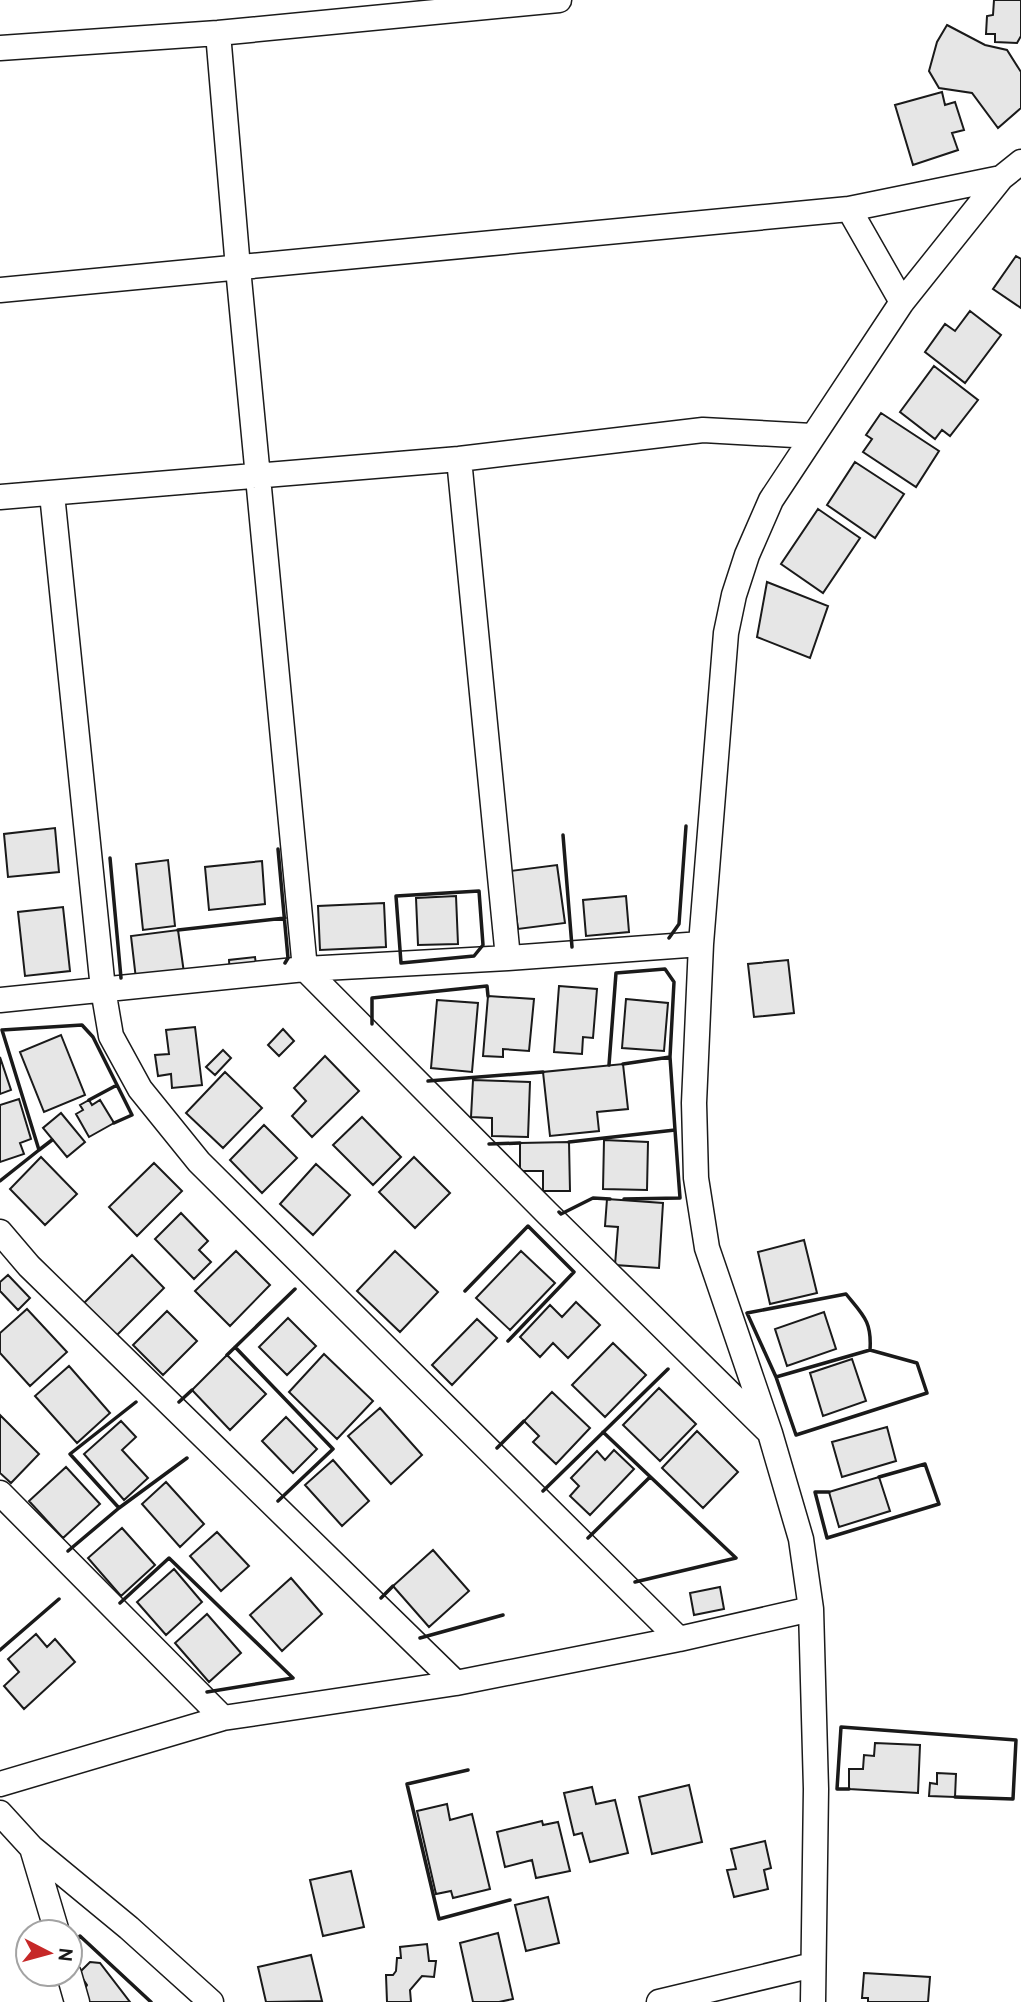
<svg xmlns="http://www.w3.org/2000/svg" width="1021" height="2002" font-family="Overpass,sans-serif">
<rect width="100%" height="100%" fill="#fff"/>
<path fill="#e6e6e6" stroke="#1a1a1a" stroke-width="2" d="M994,0H1021V36L1017,43L995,42V34H986L987,16L993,15Z
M947,25L985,45L1007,50L1021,72V108L998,128L972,93L939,88L929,71L937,42Z
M942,92L945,105L955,102L964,130L952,133L958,150L913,165L895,105Z
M1016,256L1021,259V308L993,289Z
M970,311L1001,335L965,383L925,352L945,324L955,331Z
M934,366L978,400L950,436L942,430L935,439L900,412Z
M881,413L939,451L916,487L863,452L872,439L866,435Z
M855,462L904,494L875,538L827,505Z
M818,509L860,538L823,593L781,564Z
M767,582L828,606L810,658L757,637Z
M55,828L59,872L8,877L4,834Z
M168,860L175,926L143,930L136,864Z
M262,861L265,904L209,910L205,867Z
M557,865L565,923L518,929L510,871Z
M456,896L458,944L418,945L416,898Z
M626,896L629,932L586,936L583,900Z
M384,903L386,947L320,950L318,906Z
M63,907L70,971L25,976L18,912Z
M178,930L184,973L136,979L131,936Z
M255,957L257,973L230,976L229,960Z
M788,960L794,1013L754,1017L748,964Z
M559,986L597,989L593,1038L583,1037L582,1054L554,1052Z
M488,996L534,999L529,1051L503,1049V1057L483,1056Z
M626,999L668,1003L664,1051L622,1048Z
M437,1000L478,1003L472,1072L431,1068Z
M195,1027L202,1085L172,1088L171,1074L158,1076L155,1055L169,1054L166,1030Z
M283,1029L294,1041L279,1056L268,1045Z
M61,1035L85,1095L44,1112L20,1052Z
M223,1050L231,1058L215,1075L206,1067Z
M325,1056L359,1091L312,1137L292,1116L306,1101L294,1088Z
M0,1057L11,1090L0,1094Z
M623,1064L628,1109L597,1112L599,1131L550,1136L543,1072Z
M225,1072L262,1108L223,1148L186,1113Z
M473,1080L530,1082L528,1137L492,1136V1118L471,1117Z
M19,1099L31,1139L20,1143L24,1154L0,1162V1105Z
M89,1100L92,1105L100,1100L114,1123L89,1137L76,1114L83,1110L80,1105Z
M61,1113L85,1142L67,1157L43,1128Z
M362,1117L401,1157L373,1185L333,1145Z
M264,1125L297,1158L262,1193L230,1160Z
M604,1140L648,1142L647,1190L603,1189Z
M569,1142L570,1191H543V1171H520V1143Z
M41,1157L77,1194L45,1225L10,1189Z
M414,1157L450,1193L415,1228L379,1192Z
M154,1163L182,1191L137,1236L109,1207Z
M316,1164L350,1195L313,1235L280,1204Z
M607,1199L663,1203L659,1268L615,1265L618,1227L605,1226Z
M181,1213L208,1241L199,1250L211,1262L194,1279L155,1239Z
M804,1240L817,1293L770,1304L758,1252Z
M236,1251L270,1285L230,1326L195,1291Z
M395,1251L438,1292L400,1332L357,1291Z
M521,1251L555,1283L510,1330L476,1298Z
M132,1255L164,1288L114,1338L82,1305Z
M8,1275L30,1298L18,1310L0,1291V1282Z
M576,1302L600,1325L568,1358L553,1343L540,1357L520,1337L550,1305L562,1317Z
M27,1309L67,1352L30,1386L0,1353V1333Z
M167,1311L197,1341L163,1375L133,1345Z
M824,1312L836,1349L787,1366L775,1329Z
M288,1318L316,1346L287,1375L259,1347Z
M477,1319L497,1338L452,1385L432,1365Z
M613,1343L646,1375L605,1417L572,1385Z
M324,1354L373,1401L337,1439L289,1392Z
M227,1355L266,1394L230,1430L192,1390Z
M852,1359L866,1401L823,1416L810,1373Z
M69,1366L110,1413L77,1443L35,1396Z
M659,1388L696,1424L660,1461L623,1425Z
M552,1392L590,1428L556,1464L533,1442L539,1436L524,1421Z
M380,1408L422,1455L391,1484L348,1436Z
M0,1415L39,1454L11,1483L0,1473Z
M286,1417L317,1449L293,1473L262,1441Z
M121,1421L136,1437L122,1450L148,1478L124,1500L84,1454Z
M887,1427L896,1461L842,1477L832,1442Z
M697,1431L738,1472L703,1508L662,1468Z
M614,1450L634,1469L590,1515L570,1496L579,1486L571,1478L597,1451L605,1460Z
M333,1460L369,1501L342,1526L305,1485Z
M66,1467L100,1504L63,1538L29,1501Z
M879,1477L890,1511L839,1527L829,1492Z
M166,1482L204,1524L180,1547L142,1504Z
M122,1528L155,1565L121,1596L88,1558Z
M217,1532L249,1566L221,1591L190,1556Z
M433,1550L469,1591L429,1627L393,1586Z
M174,1569L202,1602L166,1635L137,1602Z
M291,1578L322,1614L282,1651L250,1615Z
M720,1587L724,1609L694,1615L690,1593Z
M207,1614L241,1653L209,1682L175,1643Z
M36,1634L47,1647L55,1639L75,1662L24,1709L4,1686L19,1672L8,1659Z
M875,1743L920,1745L918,1793L849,1789V1769H863L864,1755L874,1756Z
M937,1773L956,1774L955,1797L929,1796L930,1783L937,1784Z
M689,1785L702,1842L652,1854L639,1797Z
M592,1787L596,1804L615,1800L628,1853L590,1862L582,1833L574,1835L564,1793Z
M447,1804L450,1820L472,1814L490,1889L453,1898L451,1891L436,1894L417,1811Z
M542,1821L543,1825L558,1822L570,1871L536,1878L532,1860L505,1867L497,1832Z
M765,1841L771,1868L764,1870L768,1889L734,1897L727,1870L736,1869L731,1849Z
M351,1871L364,1927L323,1936L310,1880Z
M548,1897L559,1943L526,1951L515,1905Z
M498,1933L513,1999L499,2002H473L460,1943Z
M427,1944L429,1961H436L434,1977L422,1976L410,1990L411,2002H387L386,1975H393L396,1971L397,1958H401L400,1947Z
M311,1955L322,2001L266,2002L258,1967Z
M90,1962L100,1963L130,2002H82L80,1997L87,1985L79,1973Z
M864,1973L930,1977L928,2002H868V1998H862Z"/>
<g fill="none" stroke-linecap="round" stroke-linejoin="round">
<defs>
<path id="minor" d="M218,33L238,268L305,969L547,1213L767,1430
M0,48L218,33L559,0
M849,209L902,302
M0,290L849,209L1001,178L1021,162
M459,459L508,958
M52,494L103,989L111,1036L140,1089L199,1162L679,1639
M0,497L459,459L703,430L812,436
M0,1000L305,969L508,958L701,944
M0,1232L29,1266L456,1683
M0,1493L223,1718
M0,1784L223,1718L456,1683L679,1639L811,1609
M0,1813L32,1848L129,1928L211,2002
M32,1848L57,1932
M69,1974L77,2002
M659,2002L813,1965
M813,2002L816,1789L811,1609L801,1539L770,1433L707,1248L696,1178L694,1103L701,944L726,633L734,595L747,555L771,500L902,302L1001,178"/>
</defs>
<use href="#minor" stroke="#1a1a1a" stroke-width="27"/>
<use href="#minor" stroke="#fff" stroke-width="24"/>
<path stroke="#1a1a1a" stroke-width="3.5" d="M563,835L572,947
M278,849L288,958L285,963
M110,858L121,978
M479,891L483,945L474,956L401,963L396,896Z
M178,930L285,918
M669,938L679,924L686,826
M372,1024V998L487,986L488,996
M623,1064L670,1057L675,1130
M609,1065L616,973L665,969L674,982L670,1057
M428,1081L543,1072
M89,1100L117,1085
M569,1142L675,1130L680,1198L624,1199
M489,1144L520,1143
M39,1150L52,1140
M0,1181L39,1150L2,1030L82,1025L93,1037L132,1115L114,1123
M559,1212L561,1214L593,1198L610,1199
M465,1291L528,1226L574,1272L508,1341
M235,1347L333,1449L278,1501
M870,1350L917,1363L927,1393L796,1435L776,1377Z
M227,1355L295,1289
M776,1377L747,1313L846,1294C863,1315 872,1321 870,1350
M136,1402L70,1454L119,1508L187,1458
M179,1402L192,1390
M603,1432L736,1558L635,1582
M497,1448L524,1421
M543,1491L668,1369
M829,1492H815L827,1538L939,1504L925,1464L879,1477
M588,1538L650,1477
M68,1551L119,1508
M381,1598L393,1586
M120,1603L169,1558L293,1678L207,1692
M420,1638L503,1615
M0,1650L59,1599
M468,1770L407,1784L439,1919L510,1900
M849,1789H837L841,1727L1016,1740L1013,1799L955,1797
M70,1951L80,1936L151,2002"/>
</g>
<g transform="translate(49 1953) rotate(96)"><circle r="33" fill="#ffffff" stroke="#a3a3a3" stroke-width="2"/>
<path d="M0-5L12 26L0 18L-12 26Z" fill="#c62828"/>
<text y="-10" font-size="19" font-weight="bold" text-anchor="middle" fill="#1a1a1a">N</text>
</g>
</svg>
